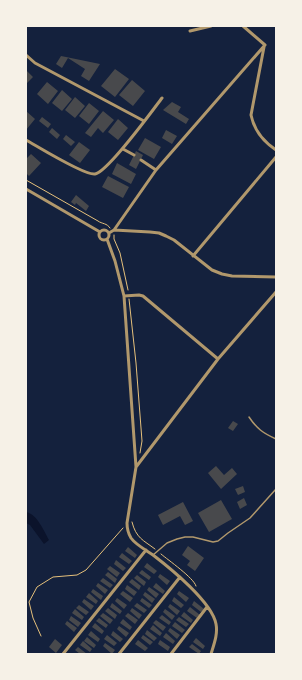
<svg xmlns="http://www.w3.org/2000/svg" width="302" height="680" font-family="'IBM Plex Sans',sans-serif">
<rect width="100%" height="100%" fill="#14213d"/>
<path fill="#0b132b" d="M26,512C37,514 44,531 49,540L44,544L30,525L26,523Z"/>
<path fill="#48494c" d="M61,56L66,57L100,64L89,81L81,76L85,69L68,58L62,68L56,64Z
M115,69L129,79L115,97L101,86Z
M26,70L33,77L26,84Z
M132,80L145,91L133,106L119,95Z
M47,82L58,91L48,104L37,94Z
M62,90L72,99L62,111L52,103Z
M75,97L85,106L75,118L65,110Z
M172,102L181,107L178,112L189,119L186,124L163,110Z
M89,103L99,111L89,124L79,116Z
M26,111L35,119L26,130Z
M103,111L114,120L103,133L98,128L91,137L85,133Z
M42,117L51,124L48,128L39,121Z
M118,119L128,128L118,140L108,132Z
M52,128L60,135L57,139L49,132Z
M166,130L177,136L172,144L162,138Z
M66,135L75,142L71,146L63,139Z
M145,138L161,147L154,159L138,150Z
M79,142L90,150L80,163L69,155Z
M136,151L143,155L136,169L129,165Z
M31,154L41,163L29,176L26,173V159Z
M117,163L136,174L131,184L112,174Z
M108,176L129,187L123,198L102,187Z
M76,195L89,206L86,211L76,203L75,205L71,202Z
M233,421L238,424L233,431L228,428Z
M216,466L224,475L232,468L237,474L221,489L208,473Z
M243,486L245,492L238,495L235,489Z
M244,498L247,505L240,509L237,502Z
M221,500L232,519L209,532L198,513Z
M183,502L193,521L185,525L180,516L163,525L158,515Z
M188,546L204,558L195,571L187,565L190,561L182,555Z
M128,547L137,555L135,558L125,551Z
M122,553L132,561L129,564L119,557Z
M116,560L126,568L123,571L114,564Z
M147,563L157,571L154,574L144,567Z
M110,566L120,573L117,577L107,569Z
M142,570L151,577L149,580L139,573Z
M108,572L117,579L115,583L105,575Z
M160,574L170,581L167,585L158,577Z
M137,575L146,582L144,586L134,578Z
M103,578L113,585L110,588L100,581Z
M132,579L141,586L139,590L129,582Z
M98,583L108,590L105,594L96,586Z
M156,583L165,591L163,594L153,587Z
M127,585L137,592L134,596L125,589Z
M149,587L159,594L156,598L147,590Z
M93,589L103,596L101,600L91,592Z
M123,591L133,598L130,602L120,594Z
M179,591L189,598L186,602L177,594Z
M145,592L155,599L152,603L143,595Z
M89,593L98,601L96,604L86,597Z
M174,597L184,605L181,608L172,601Z
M117,598L127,605L124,609L115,601Z
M142,598L152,605L149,608L140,601Z
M84,599L94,606L91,610L82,602Z
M194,601L204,609L201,612L192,605Z
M112,603L122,611L120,614L110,607Z
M137,603L147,610L144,613L134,606Z
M170,604L180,611L177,615L168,607Z
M79,605L89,612L86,615L76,608Z
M190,607L200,615L197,618L187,611Z
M108,608L117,615L115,619L105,611Z
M132,608L142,615L139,619L130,611Z
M75,609L84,617L82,620L72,613Z
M165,609L175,616L172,620L163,612Z
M184,612L193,620L191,623L181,616Z
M103,613L113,620L110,624L100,616Z
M128,613L138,620L135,624L125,616Z
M162,615L171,622L169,625L159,618Z
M71,616L81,623L78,627L69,620Z
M179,617L189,624L186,627L176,620Z
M99,618L108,625L106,628L96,621Z
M123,619L132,627L130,630L120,623Z
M156,620L166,627L163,631L153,623Z
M67,621L77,628L74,632L65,624Z
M175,622L185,630L182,633L172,626Z
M95,623L104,631L102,634L92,627Z
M153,625L162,633L160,636L150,629Z
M119,626L129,633L126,637L117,629Z
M170,628L180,635L177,639L168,631Z
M147,630L157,638L154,641L145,634Z
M91,631L100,639L98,642L88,635Z
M113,631L123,639L120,642L111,635Z
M166,633L175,641L173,644L163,637Z
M107,635L117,643L114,646L104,639Z
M143,635L153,642L150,645L141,638Z
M87,637L96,645L94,648L84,641Z
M196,638L205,646L203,649L193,642Z
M55,639L62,645L56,653L49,647Z
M138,640L148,648L145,651L135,644Z
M160,640L170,647L168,651L158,644Z
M83,641L92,649L90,652L80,645Z
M105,643L115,650L112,654L103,646Z
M192,644L201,651L199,654L189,647Z
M78,647L87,654H80L75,650Z"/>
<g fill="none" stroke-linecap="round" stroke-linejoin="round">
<path stroke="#e5c07b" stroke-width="1" d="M26,180L98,221C102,224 107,223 110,228
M114,235V239L120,253L128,290
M129,299L136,363L142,441L140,453
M132,522C136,538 143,540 155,549
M161,554C168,560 194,578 196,586
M41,636L33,618L29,602L37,587L53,577L77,575L86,570L123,528"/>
<path stroke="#b1986c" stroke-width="1.5" d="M249,417C257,429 263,433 276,439
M153,555L167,543L177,539L185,537H193L213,542L218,541L228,533L250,518L276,489"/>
<path stroke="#b1986c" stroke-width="3" d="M243,26L265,45
M190,31L211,26
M264,47L251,115C254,130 264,142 276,150
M26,55L35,63L144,121
M26,140C37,146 85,176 95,174C108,172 152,111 162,98
M123,149L134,155
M141,160L156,170
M26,189L100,232
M114,230L156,170L265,45
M99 235a5 5 0 1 1 10 0a5 5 0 1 1-10 0Z
M109,233L114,230L150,232L159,233L166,236L174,240L212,270L222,274L232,276L276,277
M107,239L115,261L124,296L136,467L127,523C127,528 128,533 131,538C136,545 146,550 153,555C170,568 212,602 216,624C218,634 214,644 211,654
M193,256L276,157
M124,296L139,295L143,296L218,359
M136,467L218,359L276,292
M63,654L146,550
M119,654L180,577
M171,654L207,607"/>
</g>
<rect width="302" height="680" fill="none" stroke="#f6f1e7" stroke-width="54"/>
</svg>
